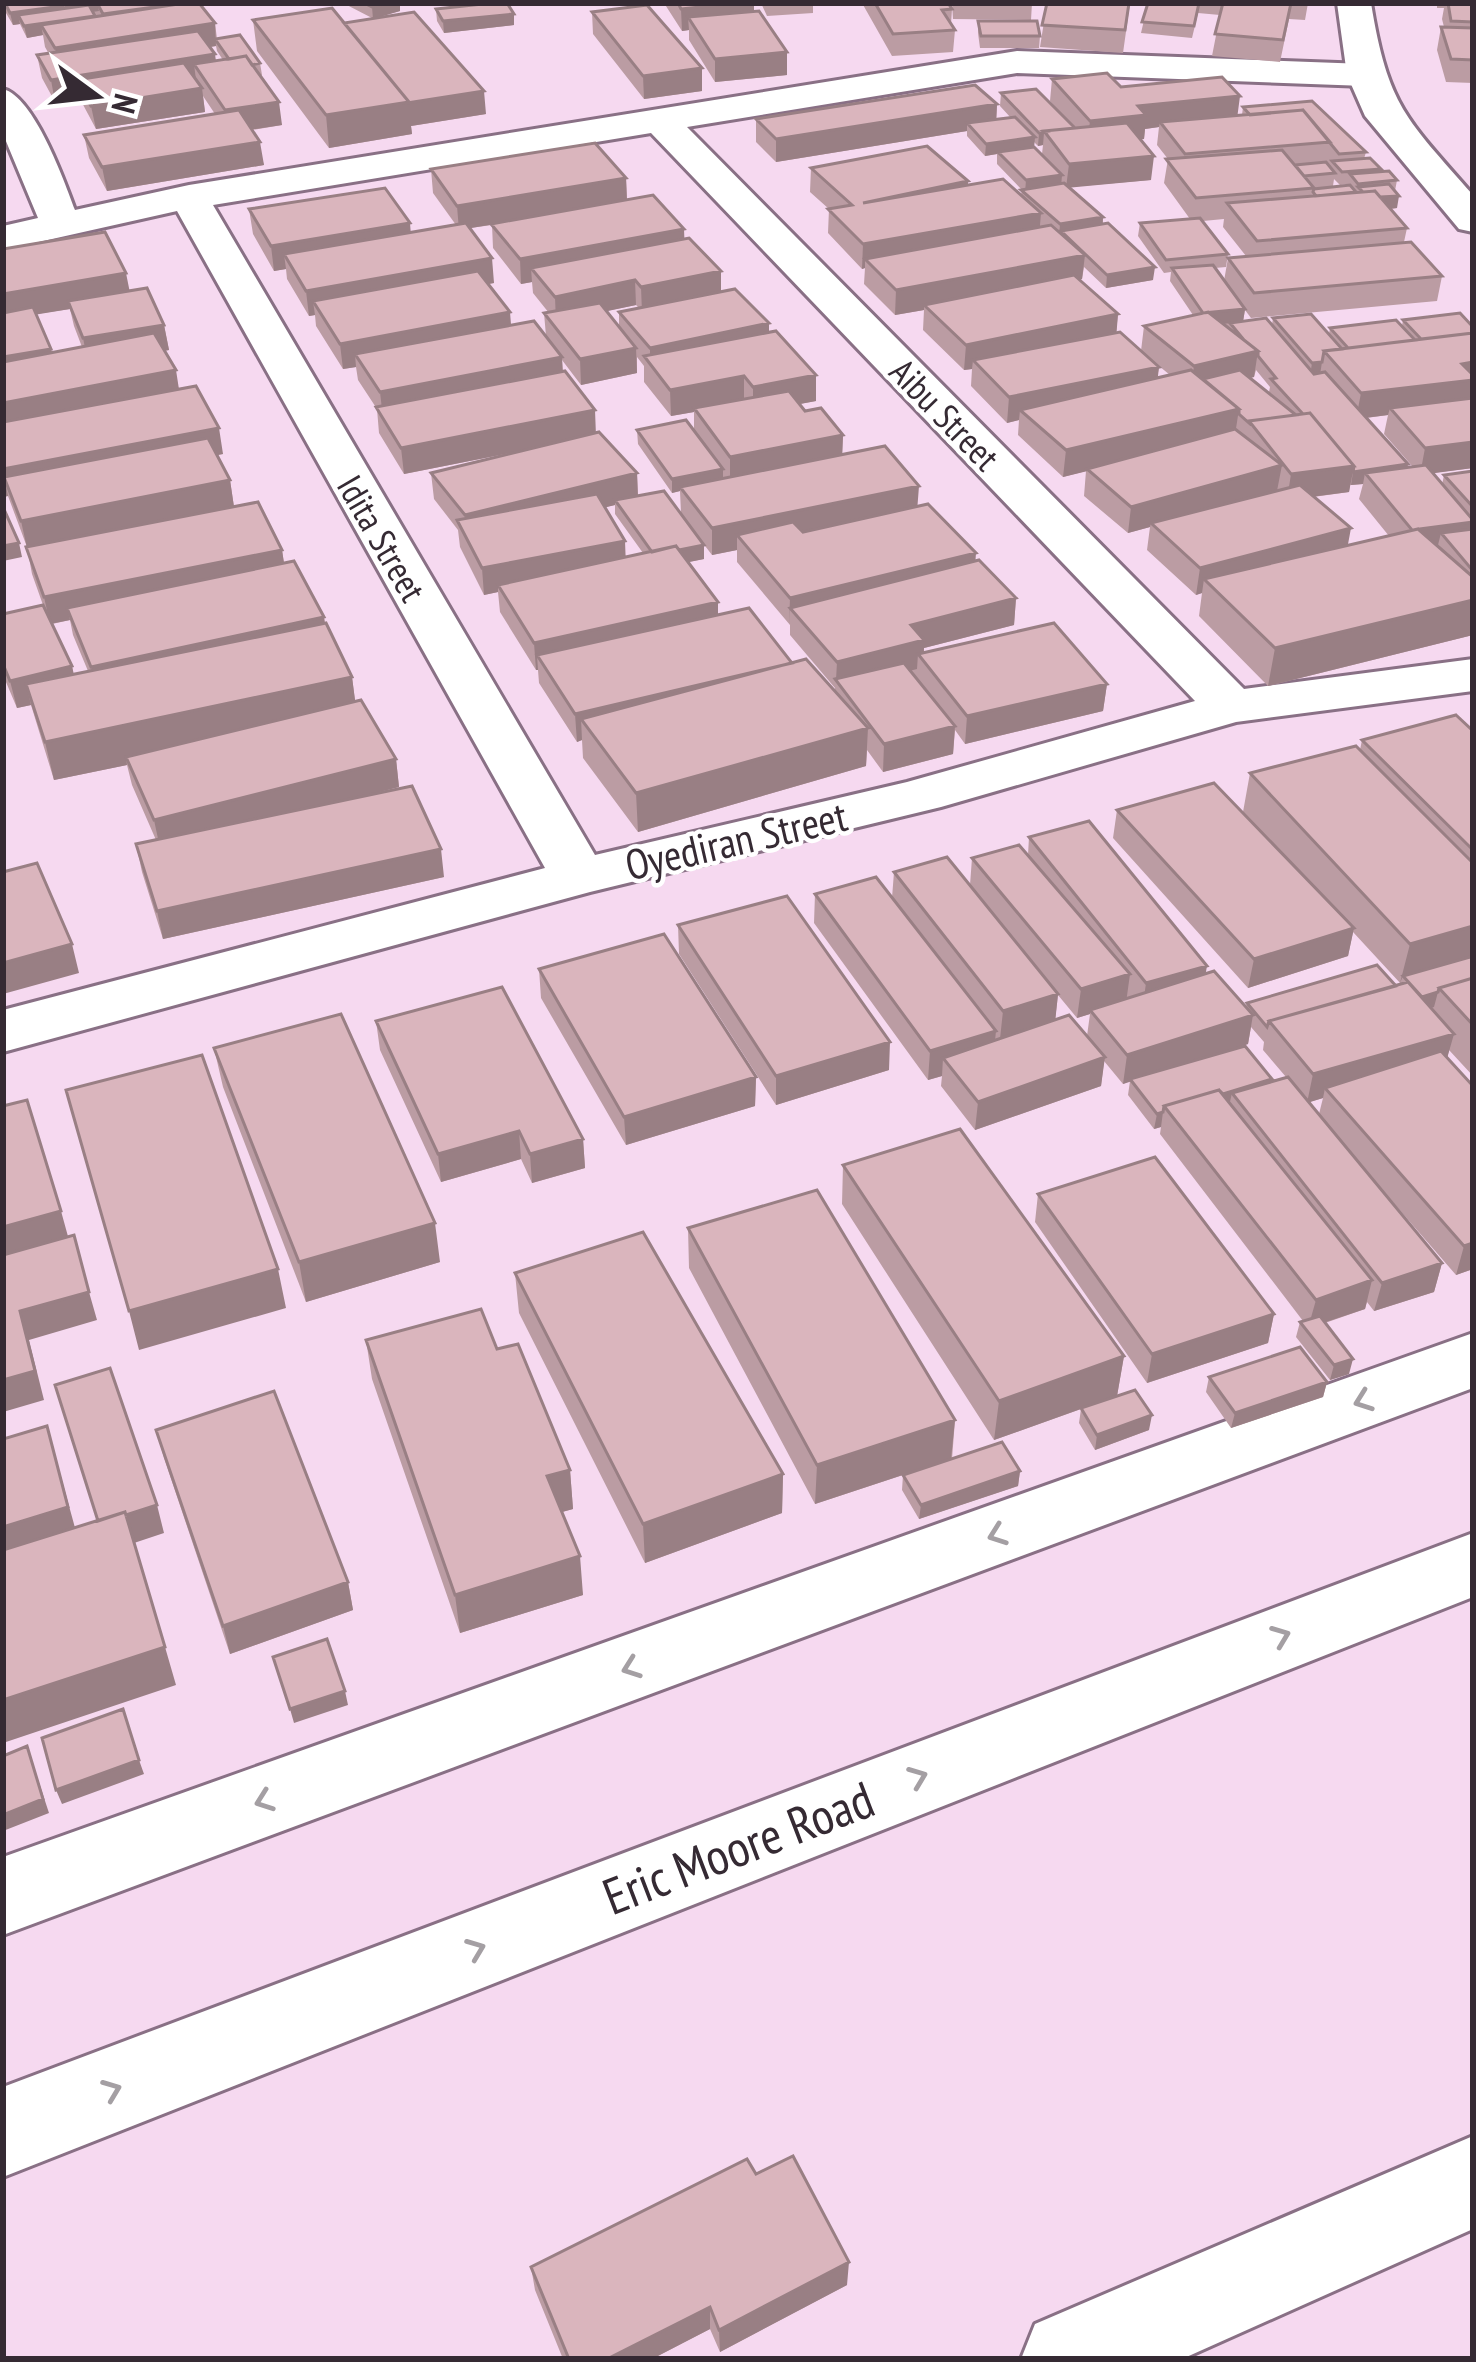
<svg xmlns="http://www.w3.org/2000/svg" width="1476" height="2362" font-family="'PT Sans Narrow',sans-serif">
<rect width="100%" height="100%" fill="#f6d9f0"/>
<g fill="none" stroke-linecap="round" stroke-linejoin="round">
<defs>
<path id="street" d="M1017,51L1365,64L1383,75L1365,86L1017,73L687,127L1244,689L1473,659V691L1236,722L941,807L590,892L3,1052V1010L545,868L177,211L3,250V226L38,218L3,134V89C34,97 64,180 75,210L189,185ZM651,133L1195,701L907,782L595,855L213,205Z
M1473,2136V2229L1182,2359H1021L1035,2324Z"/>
<path id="secondary" d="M1337,3H1371C1388,107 1406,118 1473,195V232L1459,229L1365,116L1347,75Z
M1473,1333V1388L3,1935V1857Z
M1473,1533V1597L3,2177V2087Z"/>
</defs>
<use href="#street" stroke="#897085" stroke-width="6"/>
<use href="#secondary" stroke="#897085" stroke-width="6"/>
<use href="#street" fill="#fff" fill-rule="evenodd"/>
<use href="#secondary" fill="#fff" fill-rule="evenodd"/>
</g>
<path fill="#bb9ca3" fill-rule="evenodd" d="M4,3L62,9L61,3H160L162,6L215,23L217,39L260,63L262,75L260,76L282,125L252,130L264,165L107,191L89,158L84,135L215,114L203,96L205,112L96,129L80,99L55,102L42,78L37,55L49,54L45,47L43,35L27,38L20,24L13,25L6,13ZM216,46L217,51L223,60L216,61L210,47Z
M343,3H400V11L378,17L486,114L411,126L412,134L329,148L257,51L253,20L344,23L372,18Z
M664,3H754V11L787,75L715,82L689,40V30L682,31Z
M761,3H813V13L767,16Z
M862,3H948L952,9L951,24L955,30L953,52L892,56Z
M952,3H1032L1031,20L953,19Z
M1047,3H1130L1123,53L1040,47Z
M1148,3H1308L1305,20L1289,19L1280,62L1212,56L1220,15L1198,13L1192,38L1141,33Z
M1437,3H1473V83L1446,82L1437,50L1441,27H1444L1442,19L1444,8H1437Z
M436,9L514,25L444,33L437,21Z
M592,12L702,91L644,99L593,34Z
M978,21L1040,36L1039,48H980L978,33Z
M1052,79L1121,87L1237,116L1242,115L1243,107L1366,152L1364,159L1381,169L1380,172L1397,180L1395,191L1397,208L1391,209L1407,228L1404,242L1442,276L1437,301L1251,318L1245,310L1243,321L1272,325L1273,318L1329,334L1330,328L1402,326L1403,320L1460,313L1473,468L1432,473L1442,485L1444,475L1473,471V635L1268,686L1199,616L1202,593L1196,595L1147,550L1150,527L1128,533L1084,496L1086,471L1063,477L1018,435L1019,420L1007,423L971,386L972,369L964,370L923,330L924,310L895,315L864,284L865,268L862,269L828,233L829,209L810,192L811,168L968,181V185L1021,195L1022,190L997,164V154L985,156L967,136V131L776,162L756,142V119L997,104L996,120L1011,118L1000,106L1001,93L1062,115L1050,101ZM1159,127L1157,145L1168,159L1164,183L1190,219L1140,223L1138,236L1164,273L1171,272L1170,281L1193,315L1144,326L1141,351L1116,332L1118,314L1079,280L1082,279L1084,267L1106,288L1153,280L1103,224V217L1069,187L1151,180L1140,139H1144L1145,129ZM1034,142L1038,146L1043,145L1042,154L1034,147ZM1334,179L1340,185L1348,184V186L1314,189L1333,186ZM1224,219L1223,227L1246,256L1228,258L1224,281L1215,268L1226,267L1228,254L1203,221ZM1148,357L1170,375L1157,378L1159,367ZM1256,370L1270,387L1269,392L1274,397L1249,378L1254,377ZM1388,415L1384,434L1413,467L1407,468L1408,464L1366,418ZM1363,484L1359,499L1389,536L1348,545L1313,497L1349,492L1350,485Z
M431,169L626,178L627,200L684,239L721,292L816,375V401L799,404L805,411L843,435L842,454L918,506L1016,598L1014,625L924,648V652L1107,684L1103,711L965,744L955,730L953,754L883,772L867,750L866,766L638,832L583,758L582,740L577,742L539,683L538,670H536L500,612L498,592L484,595L460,547L458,530L434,499L431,473L535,448L404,474L379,433L377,409L358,380L356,367L343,369L316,326L315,315L309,316L287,279L286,269L274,271L253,234L249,209L410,233L456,225L433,193ZM492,225L493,248L521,284L532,282L533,293L549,313H544L546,336L511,325L488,284L494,283L470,228ZM636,305L639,308L619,312V327L606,311ZM637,357L644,366V382L671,416L694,412V431L637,430L638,444L672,493L680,491L681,513L638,496L637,473L596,433L563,371L562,360L581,385L637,373ZM615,505V514L643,553L626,557L605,507ZM699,538L712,555L737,550V562L790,625V635L835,688L834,690L718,615V602L688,562L704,559V545Z
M3,249L129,291L164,325L169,350L164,351L179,389L223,454L216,455L230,480L234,507L282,550L284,563L324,617L325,623L352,677L355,701L396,759L399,787L357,797L444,877L163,939L142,872L136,844L156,840L132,785L127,765L54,780L31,705L17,708L3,675V614L43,605L32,574L27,547L8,496L3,497ZM70,309L74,326L82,347L52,352L36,314ZM70,620L73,635L88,671L73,674L72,666L52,624Z
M1473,731V1076L1449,1050L1447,1058L1473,1086V1269L1456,1275L1378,1185L1442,1263L1434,1292L1374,1311L1367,1302L1365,1309L1325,1323L1349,1374L1330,1380L1296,1337L1300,1322L1303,1321L1160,1134L1161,1127L1154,1129L1128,1095L1130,1081L1123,1084L1104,1061L1101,1086L975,1130L941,1086L942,1076L928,1080L814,923L815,894L892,898L894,872L970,885L972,858L1028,855L1029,837L1206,974L1246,1007L1247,1003L1401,984L1353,932L1348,956L1248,988L1113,838L1117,810L1270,841L1243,812L1250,773L1360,750L1362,740ZM1058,995L1077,1018L1090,1014L1087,1036L1055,1020ZM1251,1027L1264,1042L1263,1050L1286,1077L1272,1082V1079L1212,1055L1248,1044ZM1323,1098L1319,1114L1309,1102Z
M678,925L889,1070L776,1105L679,954Z
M539,969L756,1077L755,1106L626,1145L541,998Z
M376,1021L583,1139L585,1168L532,1183L521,1159L441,1182L380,1050Z
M214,1048L440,1262L306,1302L223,1087Z
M843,1165L1124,1356L1117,1396L1149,1430L1095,1450L1079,1423L1081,1409L994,1440L842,1204Z
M1038,1194L1274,1314L1268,1343L1147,1383L1035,1222Z
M688,1228L955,1420L952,1459L1020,1471L1018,1486L919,1519L902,1490L903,1475L815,1504L689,1268Z
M515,1273L783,1474L782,1513L645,1563L519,1313Z
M366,1340L497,1349L570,1470L573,1509L562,1512L583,1595L460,1633L372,1379Z
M1209,1377L1327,1382L1323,1397L1231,1428L1206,1392Z
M156,1430L348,1582L353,1610L230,1654L164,1458Z
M756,2174L847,2285L720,2352L710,2329L652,2359H563L535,2290L531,2267Z"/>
<path fill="#997f84" d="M71,3H124H97L99,11L66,16L64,4Z
M387,3H400V11L373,19L372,7Z
M739,3H754V24L688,17L689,30L682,31L681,9Z
M62,6L64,17L18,15L20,24L13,25L10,13Z
M514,14V25L444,33L443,21Z
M95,16L41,25L43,35L27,38L24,26Z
M215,23L216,46L59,70L55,48Z
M787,52V75L715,82V59Z
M215,54L218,77L194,64L196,80H76L80,99L55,102L51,80Z
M702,68V91L644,99L643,76Z
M202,88L205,112L96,129L91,106Z
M484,91L486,114L411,126L412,134L329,148L326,115Z
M1240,96L1237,119L1160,122L1159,127L1145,129L1144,139L1087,145L1090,121L1138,106Z
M279,102L282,125L228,133L225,110Z
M997,104L996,127L967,123V131L776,162V139Z
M1039,133H1044L1043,145L1038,146Z
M1035,137L1034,149L998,152L997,154L985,156L986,144Z
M260,142L264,165L107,191L102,167Z
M1154,156L1151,180L1066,188L1069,164Z
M1062,175L1061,188L1025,193L1026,180Z
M626,178L627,202L459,230L457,206Z
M968,181L967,205L863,203Z
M1399,196L1397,208L1366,211L1368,198Z
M1041,213L1039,237L865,259V268L862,269L863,244Z
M1103,217L1102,229L1059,237L1060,224Z
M410,223L412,248L284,254L286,269L274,271L271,246Z
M684,229L685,254L531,268L532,282L521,284L520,259Z
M1085,255L1082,279L928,309L924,305V310L895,315L896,290Z
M492,258L494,283L321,313L313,301L315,315L309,316L306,291Z
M1155,267L1153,280L1106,288L1107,275Z
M721,271V296L642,312L641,287Z
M126,273L131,298L68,301L70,309L3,320V294Z
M635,280L636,305L556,322L555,297Z
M1245,309L1243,322L1201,326L1203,313Z
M510,312L512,337L355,354L356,367L343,369L340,344Z
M1118,314L1116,339L973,360L972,369L964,370L966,345Z
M769,323V348L650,365V348Z
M164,325L169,350L88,363L83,338Z
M636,348L637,373L581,385L580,359Z
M51,349L57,374L3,384V357Z
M1258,351L1254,377L1190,392L1194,366Z
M562,357L563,383L383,418L380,392Z
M1322,362L1320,375L1310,376L1312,363Z
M1473,362V398L1390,408L1388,415L1356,419L1361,393L1462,364Z
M1159,367L1156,393L1020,410L1019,420L1007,423L1009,397Z
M176,370L180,396L7,430L3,403Z
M816,375V401L753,413V387Z
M744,376V402L694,408V412L671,416L670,390Z
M1239,409L1235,435L1063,477L1066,450Z
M595,410L596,436L404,474L401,448Z
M219,428L223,454L11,495L4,477L8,496L3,497V469Z
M843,435L842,461L730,483V457Z
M1473,442V468L1420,475L1425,448Z
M1408,464L1405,478L1365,473L1363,484L1351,485L1353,472Z
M1282,465L1277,491L1151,523L1150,527L1128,533L1131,507Z
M1354,466L1349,492L1287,500L1291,474Z
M723,469V483L680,487V491L672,493V479Z
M637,473L638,499L615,500V505L468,542L465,515Z
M230,480L234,507L27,548L21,521Z
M919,486L917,512L747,548L737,535V550L712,555V528Z
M1473,522V528L1441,533L1436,553L1412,530Z
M1351,528L1346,555L1204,579L1202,593L1196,595L1200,568Z
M625,541L626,567L498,585V592L484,595L482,568Z
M19,543L22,557L3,561V546Z
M704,545V559L655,569L654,555Z
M282,550L286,577L67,608L70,620L50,624L44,597Z
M976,553L974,580L790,608L789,625L790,598Z
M1016,598L1014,625L924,648L923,660L918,654L917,669L842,688L836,680L837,662L911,625Z
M1473,600V635L1268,686L1275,648Z
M718,602V629L537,655L538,670H536L534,643Z
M324,617L327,644L97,695L91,667Z
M792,663L581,719L582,740L577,742L575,714Z
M72,666L78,693L26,684L31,705L17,708L10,681Z
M352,677L357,715L126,757L127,765L54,780L45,742Z
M1107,684L1103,711L965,744L967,716Z
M955,726L953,754L883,772L884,744Z
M868,728L866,766L638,832L636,793Z
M396,759L399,787L160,848L154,820Z
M441,849L444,877L163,939L157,911Z
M1473,926V962L1403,976L1400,983L1410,944Z
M1354,928L1348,956L1248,988L1254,959Z
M72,944L79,973L3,994V963Z
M1207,966L1202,994L1142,1012L1146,983Z
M1130,974L1126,1003L1090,1010V1014L1077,1018L1081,989Z
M1438,992L1434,1007L1418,1012L1422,997Z
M1058,994L1055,1023L1000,1039L1003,1011Z
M1253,1015L1248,1044L1123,1084L1127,1055Z
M996,1031L993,1060L943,1058L942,1076L928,1080L930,1051Z
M1454,1034L1446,1062L1325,1088L1323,1098L1307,1103L1313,1074Z
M890,1042L889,1070L776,1105V1076Z
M1105,1057L1101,1086L975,1130L978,1102Z
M756,1077L755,1106L626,1145L624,1117Z
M1272,1079L1269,1094L1232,1093L1229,1106L1168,1110Z
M1163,1112L1161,1127L1154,1129L1157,1114Z
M519,1131L521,1159L441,1182L438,1154Z
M583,1139L585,1168L532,1183L530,1154Z
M61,1211L72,1251L3,1270V1227Z
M435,1223L440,1262L306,1302L299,1262Z
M1473,1243V1269L1456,1275L1464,1246Z
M1442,1263L1434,1292L1374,1311L1382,1283Z
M278,1269L286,1308L139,1350L129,1311Z
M1372,1280L1365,1309L1308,1328L1316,1300Z
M89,1292L97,1320L29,1340L44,1400L3,1412V1380L20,1311Z
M1274,1314L1268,1343L1147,1383L1152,1354Z
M1124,1356L1117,1396L994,1440L999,1401Z
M1353,1359L1349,1374L1330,1380L1334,1365Z
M1327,1382L1323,1397L1231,1428L1235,1413Z
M1152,1415L1149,1430L1095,1450L1097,1435Z
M955,1420L951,1459L815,1504L817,1465Z
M47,1426L77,1535L3,1558V1527Z
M570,1470L573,1509L551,1515L547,1476Z
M1020,1471L1018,1486L919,1519L921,1505Z
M783,1474L782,1513L645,1563L643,1524Z
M157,1505L164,1533L107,1552L99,1524Z
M580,1556L583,1595L460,1633L455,1595Z
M348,1582L353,1610L230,1654L223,1626Z
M165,1647L176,1685L3,1743V1700Z
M345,1691L348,1705L294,1723L290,1709Z
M27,1746L49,1813L3,1831V1815Z
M139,1760L144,1774L62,1804L56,1790Z
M849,2262L847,2285L720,2352L719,2330Z
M710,2307V2329L652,2359H607Z"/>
<path fill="#dab5bd" stroke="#997f84" stroke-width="3" d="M5,3H60L62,6L10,13Z
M97,3H160L162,6L103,14Z
M185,3H199L215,23L55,48L41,25Z
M364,3H387L372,7Z
M492,3H507L514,14L443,21L436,9Z
M678,3H739L681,9Z
M875,3H948L952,9L942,10L955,30L893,34Z
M1047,3H1129L1125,30L1042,25Z
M1148,3H1199L1194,26L1142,22Z
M1223,3H1291L1283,40L1215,34Z
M1448,3H1473V22L1451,21Z
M89,5L95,16L24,26L18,15Z
M647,5L702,68L643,76L592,12Z
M332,8L409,102L326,115L253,20Z
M759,11L787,52L715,59L688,17Z
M414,12L484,91L407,103L409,102L344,23Z
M978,21H1037L1040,36H981Z
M1441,27L1473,28V60L1451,59Z
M198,31L215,54L51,80L37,55Z
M240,35L260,63L252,65L246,56L229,59L215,39Z
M246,56L279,102L225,110L194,64Z
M184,63L202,88L91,106L76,80Z
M1107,73L1121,87L1222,77L1240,96L1138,106L1146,115L1090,121L1052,79Z
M975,85L997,104L776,139L756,119Z
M1036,89L1075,128L1044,131L1046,132L1039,133L1001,93Z
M1312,101L1366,152L1339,154L1303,110L1250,115L1243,107Z
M239,110L260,142L102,167L84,135Z
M1303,110L1330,142L1185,154L1160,122Z
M1015,117L1035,137L986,144L967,123Z
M1127,123L1154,156L1069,164L1044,131Z
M595,143L626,178L457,206L431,169Z
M927,146L968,181L863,203L1003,179L1041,213L863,244L828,209L852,205L811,168Z
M1034,147L1062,175L1026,180L998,152Z
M1282,150L1314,188L1196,198L1166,159Z
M1370,158L1381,169L1342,172L1332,161Z
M1326,162L1335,173L1304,176L1295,165Z
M1389,171L1397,180L1358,184L1350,174Z
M1064,183L1103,217L1060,224L1021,190Z
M1389,184L1399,196L1380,197L1375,191L1363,192L1358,187Z
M1350,185L1356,192L1316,196L1313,192L1314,189Z
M385,188L410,223L271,246L249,209Z
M1375,191L1407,228L1257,241L1227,203Z
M653,195L684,229L520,259L491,224Z
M1200,218L1228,254L1166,260L1140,223Z
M466,223L492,258L306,291L284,254Z
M1108,223L1155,267L1107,275L1061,231Z
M1051,225L1085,255L896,290L865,259Z
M105,232L126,273L3,294V249Z
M689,238L721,271L641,287L635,280L555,297L531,268Z
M1411,242L1442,276L1254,293L1228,258Z
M1213,265L1245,309L1203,313L1172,268Z
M478,271L510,312L340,344L313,301Z
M1074,275L1118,314L966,345L924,305Z
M147,288L164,325L83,338L68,301Z
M735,289L769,323L650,348L619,312Z
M600,303L636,348L580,359L544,313Z
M33,307L51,349L3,357V313Z
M1208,312L1258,351L1194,366L1144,326Z
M1460,313L1473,327V333L1421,339L1403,320Z
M1311,314L1342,349L1324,351L1322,362L1312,363L1273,318Z
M1266,318L1314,374L1325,372L1408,464L1353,472L1354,466L1310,413L1303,414L1271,379L1276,378L1258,356V351L1244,340L1230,323Z
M1396,320L1415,340L1348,348L1330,328Z
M534,321L562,357L380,392L355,354Z
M776,331L816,375L753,387L744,376L670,390L644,356Z
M1120,332L1159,367L1009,397L973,360Z
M154,333L176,370L3,403V362Z
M1473,333V362L1462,364L1473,375V380L1361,393L1324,351Z
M1191,370L1239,409L1066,450L1020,410Z
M1240,370L1296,415L1249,421V423L1239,414V409L1203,379Z
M565,371L595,410L401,448L376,407Z
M196,386L219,428L3,469V422Z
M789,391L805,411L821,408L843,435L730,457L694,408Z
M1473,398V442L1425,448L1390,408Z
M1310,413L1354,466L1291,474L1249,421Z
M686,420L723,469L672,479L637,430Z
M1235,429L1282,465L1131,507L1087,469Z
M599,432L637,473L465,515L431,473Z
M208,438L230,480L21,521L4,477Z
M885,446L919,486L712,528L680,487Z
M1426,465L1473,520V522L1412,530L1365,473Z
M1473,471V507L1444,475Z
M1300,485L1351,528L1200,568L1151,523Z
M664,491L704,545L679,550L676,546L652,552L615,500Z
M597,494L625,541L482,568L457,520Z
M258,502L282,550L44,597L26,547Z
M928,504L976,553L790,598L737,535L793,522L803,532Z
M3,507L19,543L3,546Z
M1418,529L1473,577V600L1275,648L1204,579Z
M1473,529V571L1441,533Z
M676,546L718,602L534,643L498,585Z
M979,560L1016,598L911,625L924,640L837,662L790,608Z
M294,561L324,617L91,667L67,608Z
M43,605L72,666L10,681L3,664V614Z
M749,608L792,663L575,714L537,655Z
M326,623L352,677L45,742L26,684Z
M1054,623L1107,684L967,716L918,654Z
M806,659L868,728L636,793L581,719Z
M904,663L955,726L884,744L835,679Z
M361,700L396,759L154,820L126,757Z
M1456,715L1473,731V850L1362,740Z
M1356,746L1473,863V926L1410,944L1250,773Z
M1214,783L1354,928L1254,959L1117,810Z
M412,786L441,849L157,911L136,844Z
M1089,821L1207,966L1146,983L1029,837Z
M1019,845L1130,974L1081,989L972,858Z
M947,857L1058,994L1003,1011L894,872Z
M37,863L72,944L3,963V872Z
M876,877L996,1031L930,1051L815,894Z
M787,896L890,1042L776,1076L678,925Z
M664,934L756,1077L624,1117L539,969Z
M1470,957L1473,960V978L1439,988L1438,992L1422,997L1403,976Z
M1377,965L1396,986L1269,1021L1267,1027L1247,1003Z
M1214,971L1253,1015L1127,1055L1090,1010Z
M1473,978V1025L1439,988Z
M1408,982L1454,1034L1313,1074L1269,1021Z
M502,987L583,1139L530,1154L519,1131L438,1154L376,1021Z
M341,1014L435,1223L299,1262L214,1048Z
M1069,1015L1105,1057L978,1102L943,1058Z
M1245,1046L1272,1079L1223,1094L1219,1090L1164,1106L1163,1112L1157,1114L1130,1079Z
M1441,1051L1473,1086V1243L1464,1246L1325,1088Z
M202,1055L278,1269L129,1311L66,1090Z
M1288,1077L1442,1263L1382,1283L1232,1093Z
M1219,1090L1372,1280L1316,1300L1164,1106Z
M27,1100L61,1211L3,1227V1106Z
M960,1129L1124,1356L999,1401L843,1165Z
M1155,1157L1274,1314L1152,1354L1038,1194Z
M817,1190L955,1420L817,1465L688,1228Z
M643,1232L783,1474L643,1524L515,1273Z
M74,1235L89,1292L20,1311L35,1371L3,1380V1255Z
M481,1309L497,1349L518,1344L570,1470L547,1476L580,1556L455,1595L366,1340Z
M1320,1316L1353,1359L1334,1365L1300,1322Z
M1300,1347L1327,1382L1235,1413L1209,1377Z
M110,1368L157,1505L126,1515L125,1512L98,1521L55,1385Z
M1135,1390L1152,1415L1097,1435L1081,1408Z
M274,1391L348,1582L223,1626L156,1430Z
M47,1426L68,1507L3,1527V1439Z
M1002,1442L1020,1471L921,1505L903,1475Z
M125,1512L165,1647L3,1700V1550Z
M327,1639L345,1691L290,1709L273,1657Z
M123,1709L139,1760L56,1790L42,1738Z
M27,1746L43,1799L3,1815V1756Z
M793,2156L849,2262L719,2330L710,2307L607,2359H569L531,2267L747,2159L756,2174Z"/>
<defs><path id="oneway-chevron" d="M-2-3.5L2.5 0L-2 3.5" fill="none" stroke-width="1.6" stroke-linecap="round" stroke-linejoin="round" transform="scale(3)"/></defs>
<g stroke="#a49fa3">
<use href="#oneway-chevron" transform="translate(1363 1401) rotate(160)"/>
<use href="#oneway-chevron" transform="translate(997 1535) rotate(160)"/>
<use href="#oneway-chevron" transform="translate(1281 1636) rotate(-21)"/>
<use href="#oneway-chevron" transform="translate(631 1668) rotate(160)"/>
<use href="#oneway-chevron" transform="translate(918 1777) rotate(-21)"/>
<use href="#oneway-chevron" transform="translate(264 1801) rotate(160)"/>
<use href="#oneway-chevron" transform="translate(476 1949) rotate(-21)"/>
<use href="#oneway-chevron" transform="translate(112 2090) rotate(-21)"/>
</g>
<g text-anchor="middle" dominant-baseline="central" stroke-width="9" stroke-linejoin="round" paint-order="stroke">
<g font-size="36" fill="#352a33" stroke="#fff">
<text transform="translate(945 414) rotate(46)">Aibu Street</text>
<text transform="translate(382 538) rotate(60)">Idita Street</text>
</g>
<g font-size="42" fill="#352a33" stroke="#fff">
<text transform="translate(736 840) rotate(-13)">Oyediran Street</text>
</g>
<g font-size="51" fill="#352a33" stroke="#fff">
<text transform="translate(738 1847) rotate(-21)">Eric Moore Road</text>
</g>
</g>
<rect width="1476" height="2362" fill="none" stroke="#352a33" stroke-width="12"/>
<g transform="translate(96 96) rotate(105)" stroke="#ffffff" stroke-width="9" paint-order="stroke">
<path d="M0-9L21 45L0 30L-21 45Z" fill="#352a33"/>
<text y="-18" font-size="33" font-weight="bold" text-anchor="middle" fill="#352a33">N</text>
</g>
</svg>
